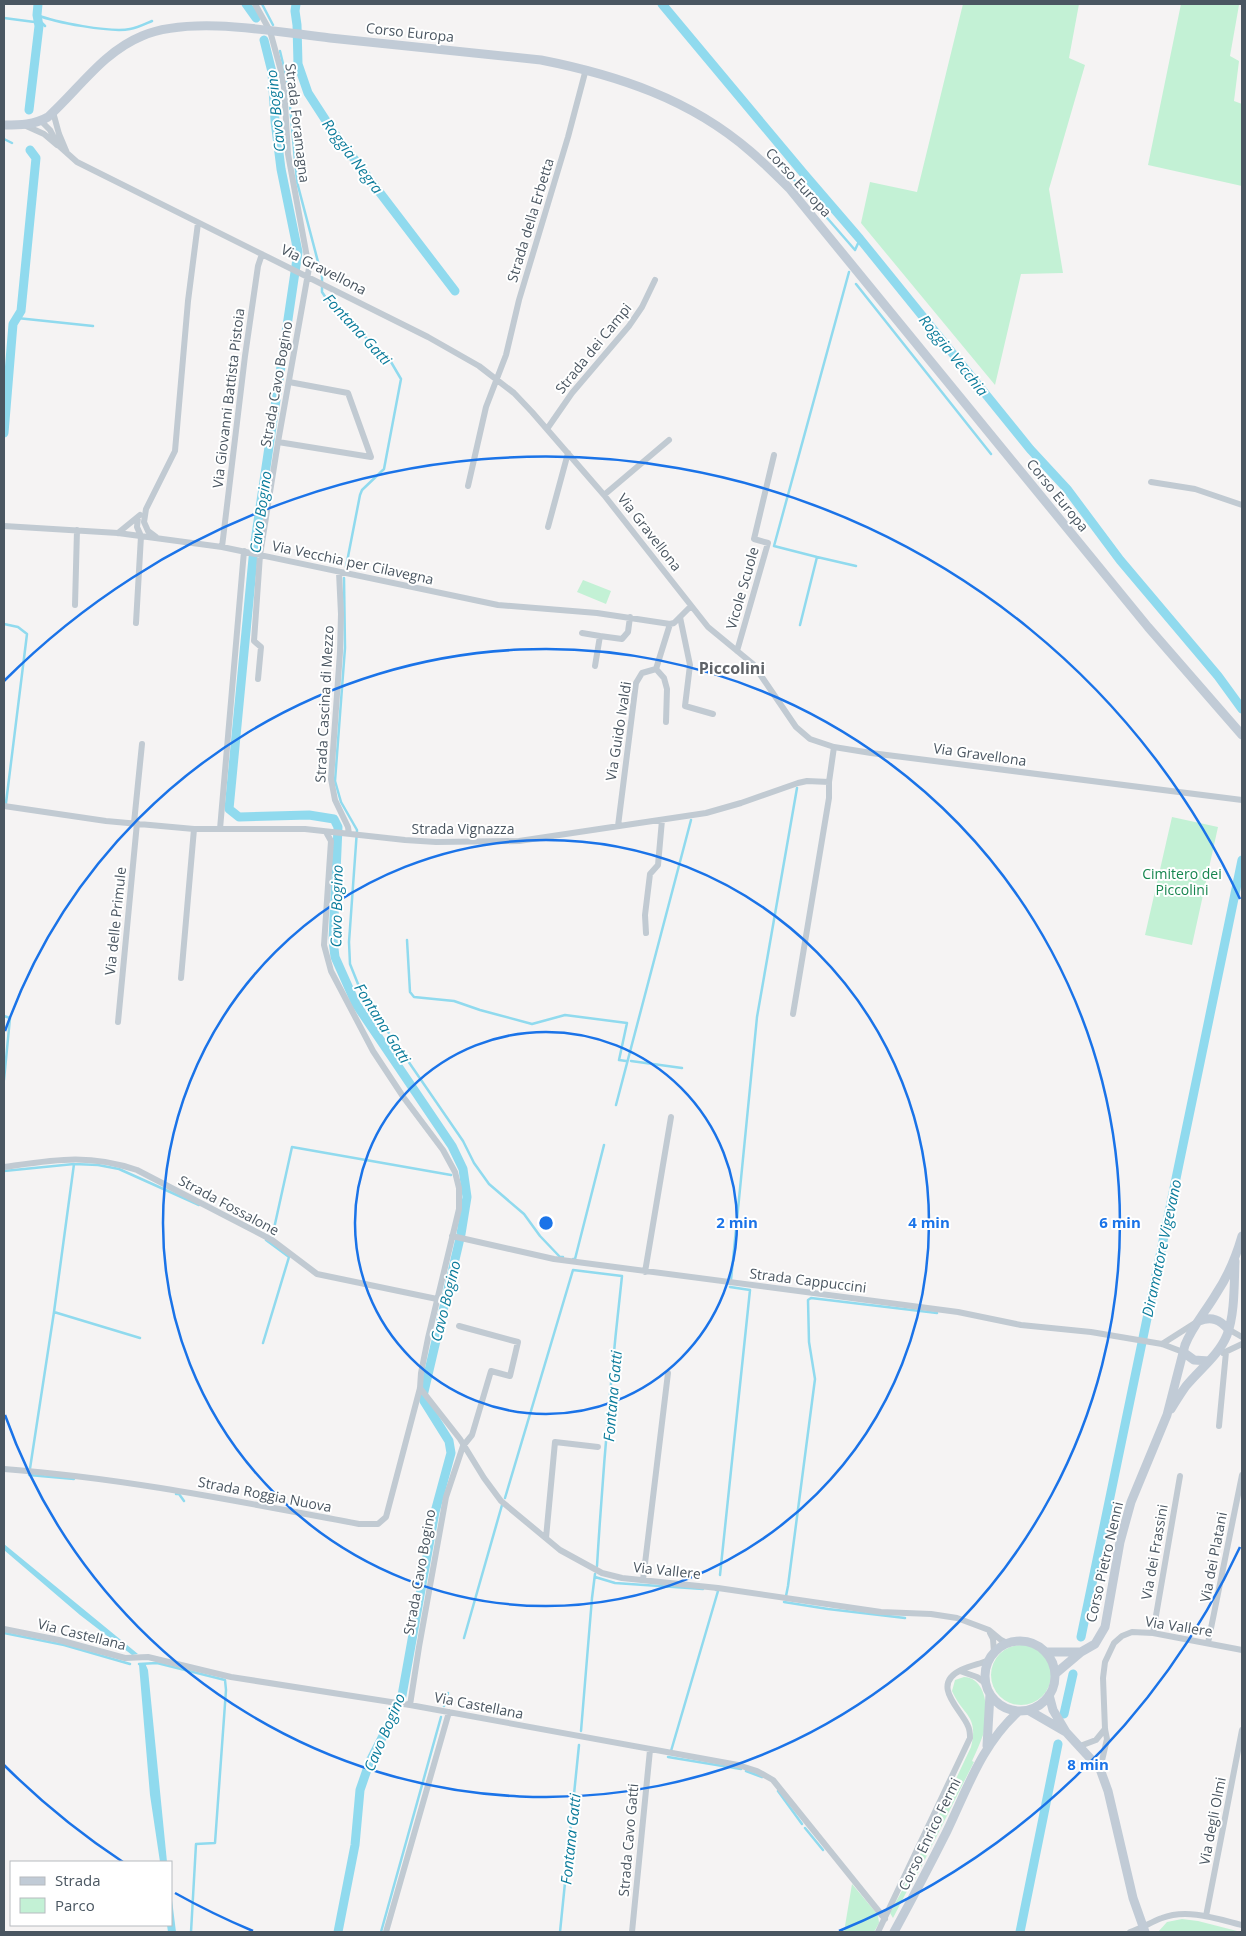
<svg xmlns="http://www.w3.org/2000/svg" width="1246" height="1936" font-family="'Open Sans',sans-serif">
<rect width="100%" height="100%" fill="#f5f3f3"/>
<path fill="#c3f1d5" d="M963,4H1079L1069,58L1085,65L1049,189L1063,273L1021,274L995,385L861,223L870,182L917,192Z
M1181,4L1239,5L1230,56L1239,61L1234,101L1242,104V186L1148,165Z
M583,580L611,591L606,604L577,592Z
M1172,817L1218,827L1192,945L1145,935Z
M991 1675a30 30 0 1 1 60 0a30 30 0 1 1-60 0Z
M964,1677C989,1678 989,1718 983,1735C980,1744 976,1752 972,1761L974,1762L909,1891H907L893,1918L890,1913L912,1872L971,1747C979,1715 963,1716 952,1691L955,1680Z
M852,1884L878,1915L879,1923L874,1932H844Z
M1182,1919L1198,1921L1241,1932H1158L1167,1922Z"/>
<path fill="#90daee" d="M4,1544L138,1654L132,1655L80,1615L4,1550Z
M145,1663L148,1670L167,1862H160L150,1795L139,1665Z
M171,1896L172,1900L176,1932H168L167,1925H171Z"/>
<g fill="none" stroke-linecap="round" stroke-linejoin="round">
<path stroke="#90daee" stroke-width="2.5" d="M262,4L273,25
M37,15C54,22 111,33 130,29C137,28 145,24 152,21
M4,18L42,23L45,26
M280,51L288,85L297,182L322,277V292L328,301L391,362L401,379L384,469L362,490L360,495L346,567
M4,139L12,143
M782,166L855,250L860,239
M856,284L991,454
M17,318L93,326
M817,557L856,566
M344,578L345,648L335,781L341,802L357,830L349,942L350,964L362,994L463,1141L474,1163L489,1184L524,1214L540,1236L560,1257H563
M4,624L18,627L27,634L6,803
M800,625L817,557L774,546L849,272
M407,940L410,992L414,997L454,1001L480,1010L532,1024L565,1015L627,1023L619,1060L626,1061
M4,1016L10,1018L4,1080
M631,1061L682,1068
M616,1105L691,820
M74,1164L98,1165L119,1169L199,1205
M4,1171L74,1164L54,1312L140,1338
M273,1233L292,1147L451,1175
M573,1259H575L604,1145
M731,1280L757,1017L797,788
M54,1312L29,1475L74,1479
M263,1343L289,1257L266,1240
M176,1494H179L184,1501
M505,1498L573,1270L622,1276C611,1373 603,1469 597,1566
M720,1575L750,1290L730,1287
M595,1577L615,1583L703,1589
M786,1596L788,1586L815,1379L809,1342L808,1300L811,1298L937,1313
M784,1602L828,1609L905,1618
M4,1633L64,1645L130,1664
M464,1638L502,1505
M139,1664L157,1663L225,1680L226,1690L215,1843L196,1844L191,1932
M444,1706L448,1693
M581,1731L592,1598L595,1574
M671,1751L718,1591L716,1590
M668,1757L741,1769
M746,1771L762,1777
M778,1791L802,1824
M805,1828L823,1850
M381,1932L441,1717
M560,1932L579,1745"/>
<path stroke="#90daee" stroke-width="9" d="M246,4L256,18
M296,4L295,11L297,25L298,64L308,93L332,130L455,291
M662,4L804,174L860,239L1030,449L1067,489L1120,560L1218,676L1242,709
M264,40L272,72L275,121L281,169L298,252L254,548L229,809L239,817L309,815L334,819L338,827L333,940L335,957L356,1004L452,1146L463,1169L467,1197L461,1234L423,1396L424,1401L449,1441L451,1453L435,1512L401,1701L370,1761L360,1790L355,1845L338,1932
M29,110L39,26L37,15L38,4
M4,433L13,324L21,311L36,158L30,150
M1081,1637L1242,860
M1064,1714L1073,1674
M1020,1932L1058,1744"/>
<path stroke="#c1cad2" stroke-width="6" d="M255,4L270,31L281,71L284,87L288,154L309,268L278,442L260,555L254,641L261,647L258,679
M53,112L59,134L67,153
M41,121L50,130L58,145L77,162L428,337L479,366L514,393L532,412L604,495L708,627L753,664L796,727L810,739L834,747L871,753L1242,800
M24,125L44,134L57,145
M547,429L572,393L629,326L642,307L655,280
M278,442L371,457L348,393L289,382
M1151,482L1195,489L1242,505
M468,486L486,407L506,355L519,300L568,137L586,69
M604,495L669,440
M4,526L118,533L222,547L498,605L597,613L670,624L674,623L691,606
M548,527L568,453
M118,533L140,515
M156,537L148,531L144,522L146,509L175,451L188,301L198,223
M222,547L245,356L258,266L262,254
M339,572L341,614L340,652L331,779L335,800L348,827L349,834
M75,605L77,530
M680,617L690,665L685,706L713,714
M136,623L141,536L137,527L138,517
M582,633L600,636
M737,651L768,543L754,539L774,455
M595,666L600,636L622,639L628,632L630,617
M656,669L664,678L667,689L666,722
M4,806L106,821L194,829H305L405,840L436,842L519,841L706,813L741,803L798,783L807,781L829,782
M134,823L142,744
M618,826L636,683L642,673L656,669L670,624
M220,829L244,551
M646,933L645,915L650,874L658,865L662,820
M181,978L194,829
M793,1014L829,798V782L834,747
M118,1022L137,823
M4,1167C53,1160 88,1153 137,1170L272,1240L317,1274L437,1299
M452,1236L554,1259L958,1312L1021,1325L1091,1332L1162,1344L1183,1352
M645,1272L671,1117
M1228,1329L1242,1337
M1162,1344L1195,1323
M1223,1353L1242,1344
M420,1388L460,1439L484,1478L501,1501L560,1550L602,1573L622,1578L718,1588L881,1612L931,1614L957,1618L989,1630L1001,1640L1007,1643
M1219,1426L1226,1352
M4,1469C124,1478 241,1502 359,1524H378L386,1517L420,1388L421,1373L428,1338L459,1209V1188L455,1172L443,1150L404,1098L373,1051L331,971L324,945L331,841L326,832
M546,1538L555,1442L598,1447
M643,1580L668,1373
M4,1629L59,1640L125,1658L148,1657L231,1677L410,1705L738,1765L757,1771L773,1780L885,1919
M990,1633L993,1639L994,1652
M1153,1633L1180,1476
M1208,1643L1242,1475
M960,1671L977,1677L985,1683
M410,1705L419,1647L446,1497L463,1446L472,1435L491,1371L510,1376L518,1342L459,1326
M1080,1746L1096,1740L1105,1729
M1100,1769L1107,1739L1105,1729L1103,1678L1105,1662L1114,1643L1122,1636L1132,1632L1153,1633L1242,1650
M1206,1916L1242,1730
M386,1932L449,1712
M632,1932L650,1750
M878,1932L970,1738C970,1733 970,1730 968,1726C961,1709 930,1685 961,1670C969,1666 979,1664 987,1661
M1130,1932C1142,1928 1151,1922 1162,1918C1187,1908 1218,1919 1242,1925"/>
<path stroke="#c1cbd6" stroke-width="9" d="M4,125C20,125 34,125 48,117C79,89 103,52 142,36C191,15 277,32 330,38C400,45 470,53 541,60C617,75 690,99 750,151C763,162 776,175 789,188L1148,627L1242,735
M1199,1321C1212,1316 1220,1320 1228,1329
M1183,1352L1194,1360L1209,1361
M1171,1409C1176,1401 1181,1393 1186,1386C1200,1369 1219,1355 1227,1335C1235,1314 1234,1284 1235,1261
M985 1676a35 35 0 1 1 70 0a35 35 0 1 1-70 0Z
M1046,1652H1081
M1055,1674L1081,1652L1095,1644L1105,1627L1120,1542L1131,1502L1167,1415L1185,1345C1192,1327 1206,1311 1216,1294C1228,1276 1236,1257 1242,1236
M1049,1695L1053,1710L1066,1732L1100,1769L1108,1791L1133,1898L1145,1932
M1028,1710L1066,1732
M987,1746L990,1694
M894,1932C912,1899 930,1865 947,1831C968,1787 982,1744 1019,1711"/>
</g>
<g fill="none" stroke="#1a73e8" stroke-width="2.5">
<circle cx="546" cy="1223" r="191"/>
<circle cx="546" cy="1223" r="383"/>
<path d="M5 1031A574 574 0 1 1 5 1415"/>
<path d="M1240 1547A766 766 0 0 1 839 1931M253 1931A766 766 0 0 1 175 1893M123 1862A766 766 0 0 1 4 1765M4 681A766 766 0 0 1 1240 899"/>
</g>
<g text-anchor="middle" dominant-baseline="central" stroke-width="4" stroke-linejoin="round" paint-order="stroke">
<g font-size="14" fill="#4a5661" stroke="#fff">
<text transform="translate(410 32) rotate(6)">Corso Europa</text>
<text transform="translate(298 123) rotate(83)">Strada Foramagna</text>
<text transform="translate(799 182) rotate(47)">Corso Europa</text>
<text transform="translate(530 220) rotate(-73)">Strada della Erbetta</text>
<text transform="translate(324 269) rotate(27)">Via Gravellona</text>
<text transform="translate(593 348) rotate(-51)">Strada dei Campi</text>
<text transform="translate(276 384) rotate(-80)">Strada Cavo Bogino</text>
<text transform="translate(228 398) rotate(-83)">Via Giovanni Battista Pistoia</text>
<text transform="translate(1058 495) rotate(51)">Corso Europa</text>
<text transform="translate(650 532) rotate(52)">Via Gravellona</text>
<text transform="translate(353 562) rotate(12)">Via Vecchia per Cilavegna</text>
<text transform="translate(742 588) rotate(-74)">Vicole Scuole</text>
<text transform="translate(324 704) rotate(-87)">Strada Cascina di Mezzo</text>
<text transform="translate(618 731) rotate(-81)">Via Guido Ivaldi</text>
<text transform="translate(980 754) rotate(8)">Via Gravellona</text>
<text x="463" y="828">Strada Vignazza</text>
<text transform="translate(115 921) rotate(-84)">Via delle Primule</text>
<text transform="translate(229 1205) rotate(28)">Strada Fossalone</text>
<text transform="translate(808 1280) rotate(7)">Strada Cappuccini</text>
<text transform="translate(265 1494) rotate(11)">Strada Roggia Nuova</text>
<text transform="translate(1154 1552) rotate(-80)">Via dei Frassini</text>
<text transform="translate(1213 1557) rotate(-79)">Via dei Platani</text>
<text transform="translate(1104 1562) rotate(-77)">Corso Pietro Nenni</text>
<text transform="translate(667 1570) rotate(6)">Via Vallere</text>
<text transform="translate(419 1572) rotate(-80)">Strada Cavo Bogino</text>
<text transform="translate(1179 1626) rotate(9)">Via Vallere</text>
<text transform="translate(82 1634) rotate(14)">Via Castellana</text>
<text transform="translate(479 1705) rotate(11)">Via Castellana</text>
<text transform="translate(1212 1821) rotate(-79)">Via degli Olmi</text>
<text transform="translate(929 1834) rotate(-64)">Corso Enrico Fermi</text>
<text transform="translate(628 1840) rotate(-85)">Strada Cavo Gatti</text>
</g>
<g font-size="14" fill="#17864f" stroke="#fff">
<text x="1182" y="873">Cimitero dei<tspan x="1182" dy="16">Piccolini</tspan></text>
</g>
<g font-size="15" font-style="italic" fill="#0c7c9b" stroke="#fff">
<text transform="translate(275 111) rotate(-96)">Cavo Bogino</text>
<text transform="translate(353 156) rotate(53)">Roggia Negra</text>
<text transform="translate(358 329) rotate(47)">Fontana Gatti</text>
<text transform="translate(954 355) rotate(51)">Roggia Vecchia</text>
<text transform="translate(260 512) rotate(-82)">Cavo Bogino</text>
<text transform="translate(336 906) rotate(-89)">Cavo Bogino</text>
<text transform="translate(383 1023) rotate(58)">Fontana Gatti</text>
<text transform="translate(1161 1248) rotate(-78)">Diramatore Vigevano</text>
<text transform="translate(445 1301) rotate(-76)">Cavo Bogino</text>
<text transform="translate(612 1396) rotate(-85)">Fontana Gatti</text>
<text transform="translate(384 1732) rotate(-67)">Cavo Bogino</text>
<text transform="translate(570 1839) rotate(-84)">Fontana Gatti</text>
</g>
<g font-size="16" font-weight="bold" fill="#5f6368" stroke="#fff">
<text x="732" y="668">Piccolini</text>
</g>
</g>
<circle cx="546" cy="1223" r="8" fill="#1a73e8" stroke="#fff" stroke-width="2.5"/>
<g font-size="15" text-anchor="middle" font-weight="bold" fill="#1a73e8" stroke="#fff" stroke-width="4" stroke-linejoin="round" paint-order="stroke">
<text x="737" y="1228">2 min</text>
<text x="929" y="1228">4 min</text>
<text x="1120" y="1228">6 min</text>
<text x="1088" y="1770">8 min</text>
</g>
<rect width="1246" height="1936" fill="none" stroke="#4a5661" stroke-width="10"/>
<rect x="10" y="1861" width="162" height="65" fill="#ffffff" stroke="#b7bbc0"/>
<rect x="20" y="1877" width="25" height="8" fill="#c1cbd6" stroke="#b7bbc0"/>
<text x="55" y="1886" font-size="15" fill="#4a5661">Strada</text>
<rect x="20" y="1898" width="25" height="15" fill="#c3f1d5" stroke="#b7bbc0"/>
<text x="55" y="1911" font-size="15" fill="#4a5661">Parco</text>
</svg>
